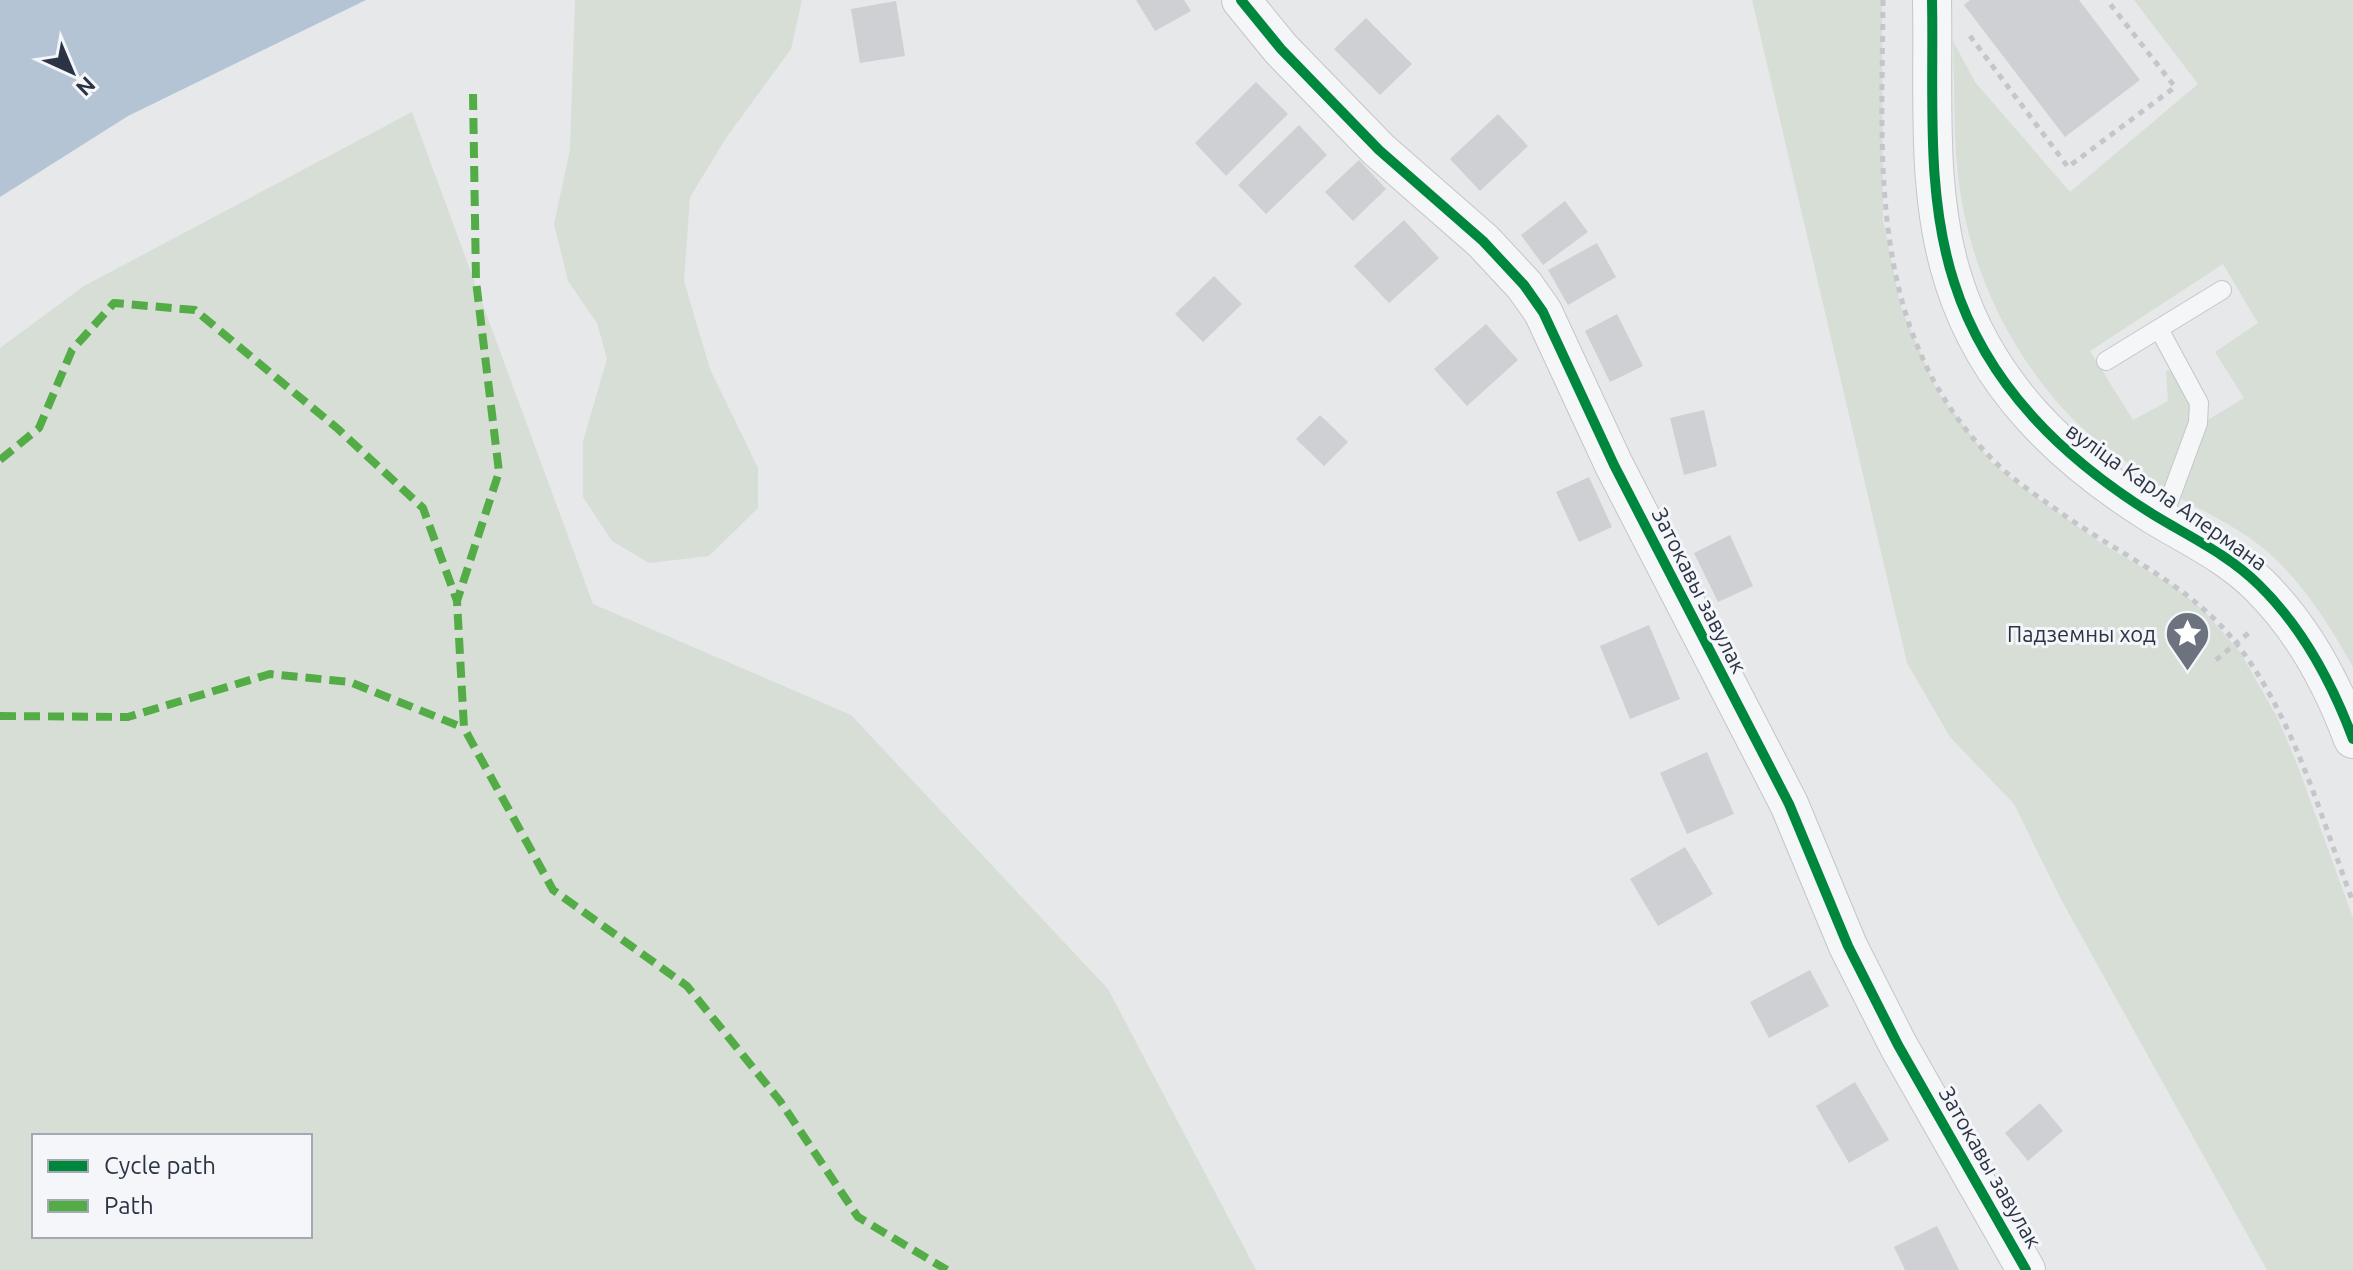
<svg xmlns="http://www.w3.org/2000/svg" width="2353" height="1270" font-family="Ubuntu,sans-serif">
<rect width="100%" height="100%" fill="#e6e8ea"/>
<path fill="#d6ded6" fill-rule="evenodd" d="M575,0H802L791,49L726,138L690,197L684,281L710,369L758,468V508L709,556L649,563L612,541L583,497V441L607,359L597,323L568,281L554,224L570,150Z
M1752,0H1882L1883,220L1901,308L1937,391L1991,462L2019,485L2101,543L2175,587L2205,612L2240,652L2277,717L2297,764L2353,918V1270H2267L2062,901L2014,804L1950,737L1907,663Z
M2134,0H2353V667C2326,619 2296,571 2250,538C2228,523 2203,511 2180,498L2206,421L2244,398L2215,352L2258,323L2223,264L2090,351L2133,420L2168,401L2166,371L2176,370L2194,405L2192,422L2164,489C2132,465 2095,443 2068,414C2007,349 1968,264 1958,175C1953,131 1955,85 1953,41L1975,82L2070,192L2198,84Z
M412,112L593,604L851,715L1108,989L1256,1270H0V348L84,286ZM34,1136H310V1236H34Z"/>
<path fill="#b4c4d5" d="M0,0H366L128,116L0,197Z"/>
<path fill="#ced0d3" d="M1136,0H1184L1191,11L1155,31Z
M1970,0H2079L2140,80L2065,137L1964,5Z
M896,1L905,56L860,63L851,9Z
M1366,18L1412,64L1380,95L1334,49Z
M1256,82L1288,114L1226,176L1195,143Z
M1498,114L1528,146L1480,191L1450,159Z
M1299,125L1327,155L1266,214L1238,185Z
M1359,160L1386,189L1353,221L1325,192Z
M1565,201L1588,232L1543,265L1521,235Z
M1404,220L1439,258L1389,303L1354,266Z
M1597,243L1616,277L1568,305L1548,270Z
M1214,276L1242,304L1203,342L1175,314Z
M1617,314L1643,366L1610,382L1585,331Z
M1486,324L1518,360L1467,406L1434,369Z
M1704,410L1717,466L1684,475L1670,418Z
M1320,415L1348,442L1324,466L1296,439Z
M1589,477L1612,527L1579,542L1556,492Z
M1730,535L1753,586L1718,602L1694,553Z
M1649,625L1680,699L1630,719L1600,646Z
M1707,752L1734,814L1687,834L1660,773Z
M1685,847L1713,894L1658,926L1630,879Z
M1810,970L1829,1006L1769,1038L1750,1002Z
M1855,1082L1889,1140L1849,1163L1816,1106Z
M2040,1103L2063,1131L2028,1161L2005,1133Z
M1937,1226L1959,1270H1905L1894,1247Z"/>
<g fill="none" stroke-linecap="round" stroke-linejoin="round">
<defs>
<path id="lane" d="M2106,361L2222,290
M2153,514L2168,504L2198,423L2199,403L2159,329"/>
<path id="street" d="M1241,0L1281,49L1379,150L1483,241L1524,285L1543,312L1614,465L1789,804L1848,946L1898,1045L2026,1270
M1932,0C1934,93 1925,193 1954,282C1987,386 2064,459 2154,515C2190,537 2229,555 2259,585C2302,627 2332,683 2353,739"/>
</defs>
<use href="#lane" stroke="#c4c6c8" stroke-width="20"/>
<use href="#street" stroke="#c4c6c8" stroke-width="40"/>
<path stroke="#c5c6ca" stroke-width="5" stroke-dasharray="6 6" stroke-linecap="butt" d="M1883,0C1882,165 1866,334 1995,462C2013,480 2036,495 2057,510C2117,554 2189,583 2236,643C2294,717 2320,815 2353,902
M1970,36L2068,167L2175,87L2107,0
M2216,660L2251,631"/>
<use href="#lane" stroke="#f5f6f7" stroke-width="18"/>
<use href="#street" stroke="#f5f6f7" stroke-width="38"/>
<path stroke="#54ac47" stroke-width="8" stroke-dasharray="16 8" stroke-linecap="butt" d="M473,94L476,281L499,472L457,601L464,728L553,890L687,986L780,1101L858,1217L947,1270
M0,460L39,428L72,350L114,303L195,310L338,429L423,508L457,601
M0,716L128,717L270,674L350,682L464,728"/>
<defs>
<path id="cycleway" d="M1241,0L1281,49L1379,150L1483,241L1524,285L1543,312L1614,465L1789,804L1848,946L1898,1045L2026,1270
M1932,0C1934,93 1925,193 1954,282C1987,386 2064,459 2154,515C2190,537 2229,555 2259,585C2302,627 2332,683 2353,739"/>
</defs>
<use href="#cycleway" stroke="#f4f6f9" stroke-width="15"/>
<use href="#cycleway" stroke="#00873e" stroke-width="10"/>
</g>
<defs>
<symbol id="sight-pin" viewBox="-11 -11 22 30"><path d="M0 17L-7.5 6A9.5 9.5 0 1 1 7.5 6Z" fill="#6c737f" stroke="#f4f6f9"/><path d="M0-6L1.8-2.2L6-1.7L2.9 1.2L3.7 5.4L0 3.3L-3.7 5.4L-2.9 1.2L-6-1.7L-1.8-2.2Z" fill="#fff"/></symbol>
</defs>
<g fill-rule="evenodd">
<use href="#sight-pin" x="2162" y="608" width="51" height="69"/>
</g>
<g text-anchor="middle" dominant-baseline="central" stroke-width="6" stroke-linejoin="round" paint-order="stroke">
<g font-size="22" fill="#2b3445" stroke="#f4f6f9">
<text transform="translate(2167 496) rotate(35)">вуліца Карла Апермана</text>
<text transform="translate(1700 590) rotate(63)">Затокавы завулак</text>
<text transform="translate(1991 1167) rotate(60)">Затокавы завулак</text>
</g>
<g font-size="22" fill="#2b3445" stroke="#f4f6f9" text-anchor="end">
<text x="2156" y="633">Падземны ход</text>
</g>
</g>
<rect x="32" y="1134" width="280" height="104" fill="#f4f6f9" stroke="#a4a8b1" stroke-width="2"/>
<rect x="48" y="1160" width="40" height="12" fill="#00873e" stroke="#a4a8b1" stroke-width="2"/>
<text x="104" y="1174" font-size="24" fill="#2b3445">Cycle path</text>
<rect x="48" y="1200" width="40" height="12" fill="#54ac47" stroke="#a4a8b1" stroke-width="2"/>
<text x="104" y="1214" font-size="24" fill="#2b3445">Path</text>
<g transform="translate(72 72) rotate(136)" stroke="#f4f6f9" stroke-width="6" paint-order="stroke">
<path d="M0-6L14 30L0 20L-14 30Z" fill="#2b3445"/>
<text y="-12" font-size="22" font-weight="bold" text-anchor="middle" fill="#2b3445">N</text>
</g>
</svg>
